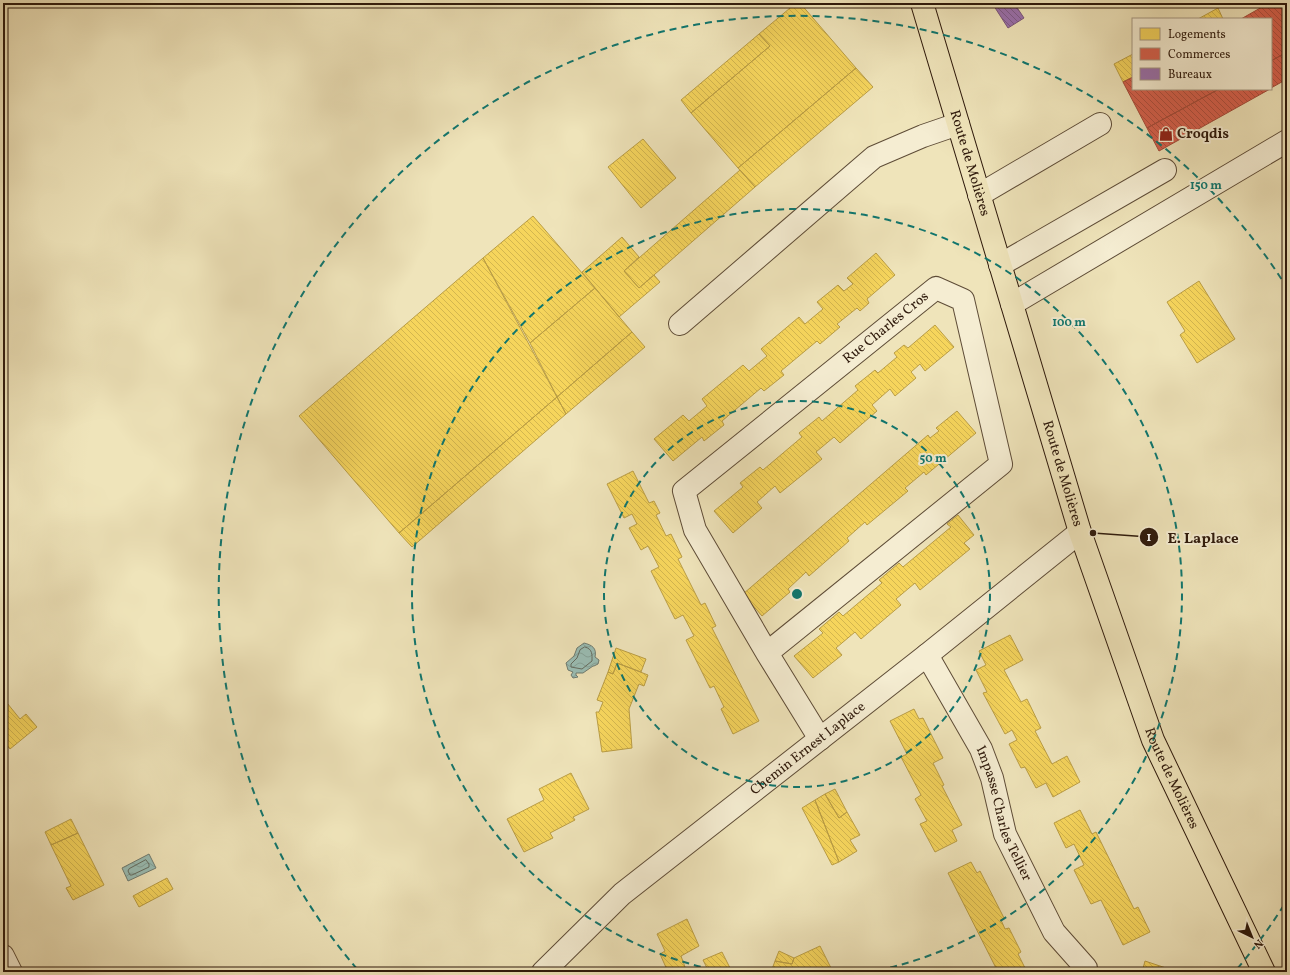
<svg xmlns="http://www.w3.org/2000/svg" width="1290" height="975" font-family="Vollkorn,serif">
<defs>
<pattern id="water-waves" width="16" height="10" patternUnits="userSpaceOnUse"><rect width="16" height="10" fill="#9abeb5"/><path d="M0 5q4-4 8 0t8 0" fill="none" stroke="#85a39a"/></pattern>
<pattern id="homes-back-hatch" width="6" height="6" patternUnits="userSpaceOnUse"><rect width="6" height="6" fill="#f6d55c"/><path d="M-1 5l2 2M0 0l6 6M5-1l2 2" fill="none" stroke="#d3b64f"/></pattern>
<pattern id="shops-back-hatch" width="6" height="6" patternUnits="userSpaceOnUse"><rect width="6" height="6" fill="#d6604d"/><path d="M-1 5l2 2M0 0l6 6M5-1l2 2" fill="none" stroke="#ae4e3e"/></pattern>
<pattern id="offices-back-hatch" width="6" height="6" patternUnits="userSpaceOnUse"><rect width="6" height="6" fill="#9970ab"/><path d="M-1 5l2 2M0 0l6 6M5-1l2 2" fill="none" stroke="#7d5b89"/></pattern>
</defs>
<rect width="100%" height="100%" fill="#efe4ba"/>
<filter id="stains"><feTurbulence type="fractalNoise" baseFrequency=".005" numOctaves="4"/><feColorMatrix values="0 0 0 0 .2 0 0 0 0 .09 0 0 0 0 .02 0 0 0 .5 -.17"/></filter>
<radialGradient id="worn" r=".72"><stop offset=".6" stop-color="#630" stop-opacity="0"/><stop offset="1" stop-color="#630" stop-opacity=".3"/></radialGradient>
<path fill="url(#water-waves)" stroke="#6f7c71" d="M584,643C592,645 597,648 595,657L599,660L598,664L594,666H593L583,673H576V675L578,677L573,678L571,675L573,672L568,670L566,663L574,656L577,648Z
M149,854L156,868L128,881L122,868Z"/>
<path fill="url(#homes-back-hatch)" stroke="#ba9d44" d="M796,3H800L856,68L738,168L691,113L770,46L759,34Z
M1218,8L1223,19H1198Z
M759,34L770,46L691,113L681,100Z
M1133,54V77L1123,82L1114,64Z
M856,68L873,87L755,187L738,168Z
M643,139L676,178L641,208L608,167Z
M740,170L755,187L639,288L624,271Z
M533,216L595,288L530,343L483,258Z
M622,237L639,257L624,271L639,288L654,275L660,282L619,317L582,272Z
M876,253L895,275L867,299L869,303L860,311L857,308L837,324L840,327L820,344L817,341L781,371L784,375L764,391L761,388L722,421L724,425L704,441L702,437L673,461L654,439L683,415L689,421L707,406L702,399L743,365L749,371L767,356L761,349L799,317L805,324L823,309L817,302L838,285L844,291L853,284L847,278Z
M483,258L557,397L399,533L299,416Z
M1199,281L1235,339L1197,363L1180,335L1185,331L1167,302Z
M595,288L632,332L557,397L530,343Z
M935,325L954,347L925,371L920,364L911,372L916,378L895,396L890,389L872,405L877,411L840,443L834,437L816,452L822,459L780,493L775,486L757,502L762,508L733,533L714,511L743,487L740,483L760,467L763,470L802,437L799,433L819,417L822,421L858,390L855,386L875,370L878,373L897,357L894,353L904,345L908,348Z
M632,332L645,347L566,414L557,397Z
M557,397L566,414L412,547L399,533Z
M957,411L976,433L926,475L924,472L905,488L908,491L867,525L865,522L847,538L849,541L809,576L806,572L788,589L790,592L762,616L743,594L928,435L930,438L939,431L936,428Z
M633,471L649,503L654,501L660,513L656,515L666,536L671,534L682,557L678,559L701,605L705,603L716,626L712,628L759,721L733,734L721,709L724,707L714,686L710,688L686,640L694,636L683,615L675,619L651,571L659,567L648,546L641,550L629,528L637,524L632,514L624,518L607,484Z
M958,515L974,535L964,543L970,549L920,590L915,583L896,599L901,605L861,639L855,632L836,648L842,655L813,678L794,656L823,633L819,629L839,612L843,616L882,583L879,580L899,563L903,567L951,527L947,524Z
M1010,635L1023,660L1004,670L1021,702L1027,699L1041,728L1035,731L1052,764L1067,756L1080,782L1053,797L1046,783L1036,788L1025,767L1021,768L1009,744L1017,740L1012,730L1005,734L983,693L987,692L976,670L986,665L979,651Z
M616,648L646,659L641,672L617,663L613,674L608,672Z
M617,663L648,675L644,686L639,684L629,709L632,748L602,752L596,712H599L603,702L597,700L608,672L613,674Z
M3,698L20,719L26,714L37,727L10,749L3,741Z
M914,709L919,719L923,718L943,758L933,763L944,785L942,786L962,825L952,830L957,841L935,852L920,824L927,821L915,799L921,795L901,757L907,754L890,721Z
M571,773L589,809L573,817L575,820L550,833L553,838L524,852L507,819L544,800L539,789Z
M835,789L847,812L839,818L825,794Z
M825,794L839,818L847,812L860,835L850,840L857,851L839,862L815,800Z
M815,800L839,862L832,865L802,808Z
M1080,810L1092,834L1096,832L1134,909L1138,907L1150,932L1123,945L1101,900L1091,904L1074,870L1084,865L1074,844L1066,848L1054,823Z
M71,819L78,833L51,845L45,832Z
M78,833L104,885L73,900L66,888L71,886L51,845Z
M971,862L977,873L980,871L1004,918L1001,920L1005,929L1009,928L1021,952L1018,954L1027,972H998L948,873Z
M167,878L173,889L139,907L133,896Z
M687,919L699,946L681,956L685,967L675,972H668L660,954L665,951L657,934Z
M820,946L833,972H771L775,961L792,964L794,958Z
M779,951L794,958L792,964L775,961Z
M722,952L732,972H709L703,960Z
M1145,961L1178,972H1142Z"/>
<path fill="url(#shops-back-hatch)" stroke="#a44b39" d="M1269,3H1282L1287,12V52L1271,61V19H1241Z
M1287,52V79L1271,88V61Z
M1133,77V89H1219L1147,128L1123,82Z
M1219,89H1270L1159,151L1147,128Z"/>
<path fill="url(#offices-back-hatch)" stroke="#79567b" d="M992,3H1014L1024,18L1008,28Z"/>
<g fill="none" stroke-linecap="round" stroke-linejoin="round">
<path stroke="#646c60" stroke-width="1" d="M585,647C593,649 592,655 592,661L582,669L571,667V664L577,658L580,650Z
M146,860L149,864V867L132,875H130L128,871L129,869Z"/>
<defs>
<g id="minor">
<path d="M979,195L1100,124"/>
<path d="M1000,265L1165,170"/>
<path d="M1012,304L1287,141"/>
<path d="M680,324L874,157L923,136L958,124"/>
<path d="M767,653L1001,464L963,300L936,288L684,491L695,530L767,653L820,739"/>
<path id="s1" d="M927,655L981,749L992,778L1005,834L1054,932L1086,968"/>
<path d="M3,956L11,972"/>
<path id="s2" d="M543,972L622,894L927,655L1080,532"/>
</g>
<g id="major">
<path id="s3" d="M922,3L1080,532L1153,740L1264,972"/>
</g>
</defs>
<use href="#minor" stroke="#5e4c37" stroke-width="24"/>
<use href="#major" stroke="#2e190b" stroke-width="24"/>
<use href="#minor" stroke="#f5edd2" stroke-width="22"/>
<use href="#major" stroke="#efe4ba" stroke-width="22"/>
</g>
<g fill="none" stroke="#0f766e" stroke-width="2" stroke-dasharray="7 5">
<circle cx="797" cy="594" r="193"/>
<path d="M724 972A385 385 0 1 1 870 972"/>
<path d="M1284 905A578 578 0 0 1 1237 969M357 969A578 578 0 1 1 1284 283"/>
</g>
<defs>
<symbol id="shop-bare" viewBox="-9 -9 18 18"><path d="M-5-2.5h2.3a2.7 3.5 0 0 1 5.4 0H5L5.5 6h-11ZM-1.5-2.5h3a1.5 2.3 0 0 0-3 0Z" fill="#8f2418" stroke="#f5edd2" stroke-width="2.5" paint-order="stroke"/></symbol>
</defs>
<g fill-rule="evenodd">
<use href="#shop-bare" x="1156" y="124" width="20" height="20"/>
</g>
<g text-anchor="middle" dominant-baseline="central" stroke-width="4" stroke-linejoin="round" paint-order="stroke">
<g font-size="14" font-weight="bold" fill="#2e190b" stroke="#f5edd2" text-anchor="start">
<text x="1177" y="134">Croqdis</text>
</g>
<g font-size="14" fill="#2e190b" stroke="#f5edd2">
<text stroke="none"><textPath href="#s3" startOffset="167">Route de Molières</textPath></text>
<text transform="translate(886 328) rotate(-39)">Rue Charles Cros</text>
<text stroke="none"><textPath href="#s3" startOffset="491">Route de Molières</textPath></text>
<text stroke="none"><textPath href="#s2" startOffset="347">Chemin Ernest Laplace</textPath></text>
<text stroke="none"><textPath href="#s3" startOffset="815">Route de Molières</textPath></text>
<text stroke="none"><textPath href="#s1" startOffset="177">Impasse Charles Tellier</textPath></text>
</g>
</g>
<circle cx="797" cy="594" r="6" fill="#0f766e" stroke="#f5edd2" stroke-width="2"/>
<g font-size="12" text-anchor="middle" font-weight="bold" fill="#0f766e" stroke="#f5edd2" stroke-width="4" stroke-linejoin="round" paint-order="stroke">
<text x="1206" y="189">150 m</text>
<text x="1069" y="326">100 m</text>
<text x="933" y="462">50 m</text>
</g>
<path fill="none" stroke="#2e190b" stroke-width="1.5" d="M1093 533L1149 537"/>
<g fill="#2e190b" stroke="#f5edd2" stroke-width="1.5">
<circle cx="1093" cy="533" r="4"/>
<circle cx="1149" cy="537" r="10"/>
</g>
<g font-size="12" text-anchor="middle" font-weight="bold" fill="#fff">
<text x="1149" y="541">1</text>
</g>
<g font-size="15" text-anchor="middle" font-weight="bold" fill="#2e190b" stroke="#f5edd2" stroke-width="4" stroke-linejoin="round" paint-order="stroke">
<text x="1203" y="543">E. Laplace</text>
</g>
<rect width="1290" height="975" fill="none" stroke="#efe4ba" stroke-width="16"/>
<rect x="4" y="4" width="1282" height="967" fill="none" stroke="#2e190b" stroke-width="2"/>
<rect x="8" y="8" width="1274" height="959" fill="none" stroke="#2e190b"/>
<rect x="1132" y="18" width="140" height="72" fill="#f5edd2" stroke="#a59882"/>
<rect x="1140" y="28" width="20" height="12" fill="#f6d55c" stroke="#a59882"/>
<text x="1168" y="38" font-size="12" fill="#2e190b">Logements</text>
<rect x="1140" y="48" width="20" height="12" fill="#d6604d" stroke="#a59882"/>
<text x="1168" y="58" font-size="12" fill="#2e190b">Commerces</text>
<rect x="1140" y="68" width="20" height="12" fill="#9970ab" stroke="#a59882"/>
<text x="1168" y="78" font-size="12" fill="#2e190b">Bureaux</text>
<g transform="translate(1252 937) rotate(137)" stroke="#f5edd2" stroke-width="3" paint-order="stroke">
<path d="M0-3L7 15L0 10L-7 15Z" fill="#2e190b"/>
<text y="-6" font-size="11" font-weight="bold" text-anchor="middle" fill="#2e190b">N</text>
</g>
<rect width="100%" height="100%" filter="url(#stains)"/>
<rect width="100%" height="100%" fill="url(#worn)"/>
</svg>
